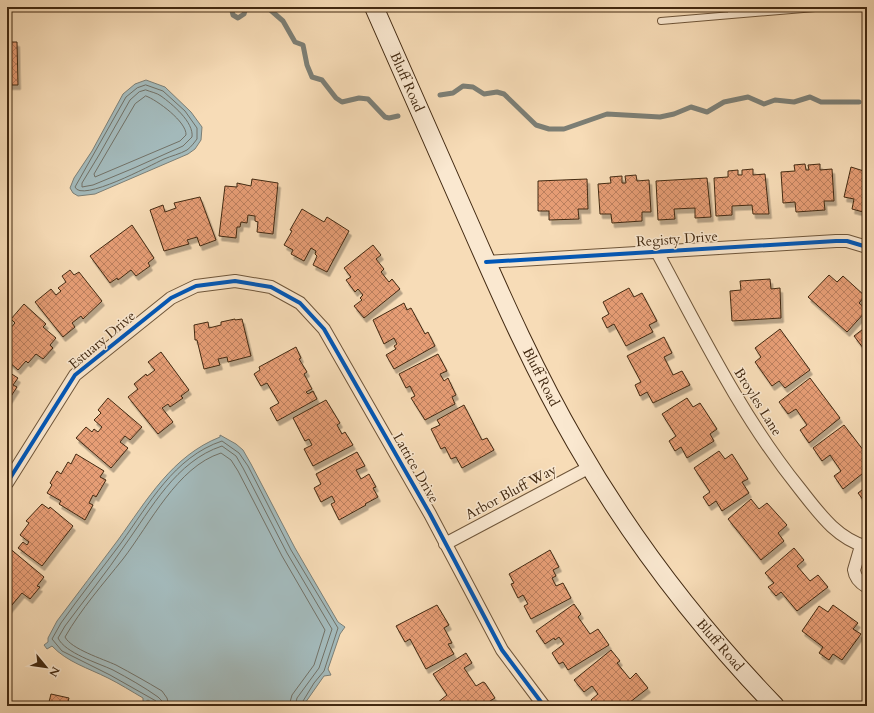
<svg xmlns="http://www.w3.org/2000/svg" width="874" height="713" font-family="Cardo,serif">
<defs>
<pattern id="building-cross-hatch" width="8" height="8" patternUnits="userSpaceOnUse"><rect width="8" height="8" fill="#e69d75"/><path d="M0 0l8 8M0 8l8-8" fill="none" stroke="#bc805f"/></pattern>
<filter id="shadow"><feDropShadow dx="2.5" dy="4.5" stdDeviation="0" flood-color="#0004"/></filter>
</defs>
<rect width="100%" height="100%" fill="#f7dcb7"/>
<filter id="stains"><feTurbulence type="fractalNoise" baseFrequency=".005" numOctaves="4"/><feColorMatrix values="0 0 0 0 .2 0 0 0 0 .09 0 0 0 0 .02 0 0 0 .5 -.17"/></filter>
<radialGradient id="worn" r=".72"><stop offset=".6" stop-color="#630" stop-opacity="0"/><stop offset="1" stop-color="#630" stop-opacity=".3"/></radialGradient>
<path fill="#a3b9ba" stroke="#7c7f76" d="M146,80L165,87L191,112L202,127L201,140L195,149L188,154L95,194L78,196L73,193L70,188L74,178L92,151L123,94L135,84Z
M220,435L236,444L243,450L251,464L295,548L338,622L345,627L340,634L328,669L331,675L324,676L303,706H157L148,700L145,702L143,701V698C131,691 120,684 108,678C88,668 67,662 52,646L47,649L44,645L48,642V638L57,621C77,594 98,567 118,540C147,500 172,456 220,437Z"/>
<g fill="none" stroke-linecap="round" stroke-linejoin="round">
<path stroke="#727166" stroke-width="1" d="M146,85L163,91L185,111L197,128V139C194,143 191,147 187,150C180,154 171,156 164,159C151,165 81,203 75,187L126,97L137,88Z
M146,90C151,92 157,93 161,96C172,104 194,122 192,137L183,146L134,168L93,185L82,187V183L99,155L130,100L139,92Z
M146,96C157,100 187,122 186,135L180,141L95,177L94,174L135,104Z
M158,706L156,701L110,675L62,651L52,639L61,623C80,596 101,570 121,543C149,504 174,457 222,441L239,453L248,466L291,550L338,628L324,671L314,683L300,706
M163,706L162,701L158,697C144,687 128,678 113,670C98,663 65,653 58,638L65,626C85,599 106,573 125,545C151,509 176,461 222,446L236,456L243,468L287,553L332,629L319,668L297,698L295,706
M169,706L167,698L162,691C147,682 131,673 116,665C103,659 71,649 65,637C81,609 103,584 123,559C150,524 177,467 221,453L231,460L238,471L282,556L325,630L314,665L292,695L289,706"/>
<path stroke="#7c7f76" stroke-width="5" d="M231,7L233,15L238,18L244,14L246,7
M267,7L283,21L295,42L303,45L307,65L312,77L322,80L336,98L342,102L359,98L368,99L385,117L389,118L398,116
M440,95L453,93L463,86L473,87L484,94L497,92L504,94L536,125L549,129H564L607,114L660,117L674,114L691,107L707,112L724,102L748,97L764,104L775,100L794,102L810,97L821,102H859"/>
</g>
<path fill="url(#building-cross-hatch)" stroke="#422911" filter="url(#shadow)" d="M7,42H17L18,85H7Z
M805,164L806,170H809L808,165L820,164V170L832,169L834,201H824L825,210L796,212L795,202L783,203L781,172L795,171L794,165Z
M851,167L867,172V213L852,209L854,199L844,197Z
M753,169V175L765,174L769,214H753L752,205L732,206V215L716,216L714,178L728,177V171L738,170V175H742V170Z
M636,175L637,181L649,180L651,212H642V221L612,223L611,214H600L598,184L611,183L610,177L622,176V183H626L625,176Z
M707,178L711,217L695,218V208L674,209L675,219L658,220L656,181Z
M252,179L278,183L273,234L257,232L258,222L255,221V216L248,215L247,223L241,222L240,227H237L236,238L219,236L225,186L237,187V183L251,186Z
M587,179L588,209H578L579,219L549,220V211H538V181Z
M200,197L216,240L200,246L197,237L187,240L189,244L164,251L150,210L163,205L165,212L176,208L174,203Z
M302,209L324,222L327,217L349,231L327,272L313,265L317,256L315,254L316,251L311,248L304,261L291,254L293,250L284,245L292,231L290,230Z
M132,225L154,258L148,263L150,266L136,276L131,270L118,280L117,278L110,283L90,256Z
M373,245L381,255L376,259L384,269L381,272L389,282L392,279L400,289L364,318L354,306L362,300L360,298L363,295L358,289L355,292L346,280L351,277L344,268Z
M70,270L74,275L79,272L102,301L83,319L81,316L72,323L75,327L63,337L35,302L51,289L56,295L61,291L58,288L66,282L62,276Z
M829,275L837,282L843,276L865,296L859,303L867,310L847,332L808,297Z
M770,279L771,289L780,288L781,318L732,321L730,291L741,290L740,281Z
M629,288L634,297L642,293L657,321L649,325L653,332L626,346L614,324L607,328L602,318L609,314L603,302Z
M404,303L407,310L411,308L425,334L428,332L435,346L394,369L386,355L396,349L394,346L397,344L394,338L384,344L373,320Z
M24,304L46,324L43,327L56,338L50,345L53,348L43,359L36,354L28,363L26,361L18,370L7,360V332L15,323L11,319Z
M235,319V320L242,319L251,356L228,362L227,357L218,359L220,365L204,369L197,340H195L194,325L208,322L209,328L221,325V322Z
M867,326V353L854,336Z
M780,329L810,370L785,388L779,381L772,386L755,362L761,357L755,348Z
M664,337L672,353L664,357L673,375L682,371L690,385L653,403L647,392L640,396L635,385L641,382L627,356Z
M296,347L301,358L299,359L307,372L304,374L312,389L306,392L308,394L313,391L317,399L277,421L270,408L279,403L267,383L261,386L254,374L260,370L259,367Z
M161,352L189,390L181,396L183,398L170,407L168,404L162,408L173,422L158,434L128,397L138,389L134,384L146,374L147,376L155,370L148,362Z
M438,354L447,371L440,374L444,381L448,378L456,395L452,397L455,404L425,420L411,398L415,396L410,386L406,388L399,374Z
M7,371L18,378L13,385L17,387L8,401Z
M810,378L840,418L809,443L800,430L807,425L796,409L788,414L779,402Z
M108,398L142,427L130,440L125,436L120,442L128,448L111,468L76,438L86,427L92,432L94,429L98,432L102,427L94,420L101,413L98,410Z
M687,398L693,407L700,403L717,429L710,434L714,441L687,458L681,447L675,451L669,441L676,436L662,414Z
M326,400L340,423L337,425L342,434L345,432L353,445L313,466L304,449L312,445L309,439L305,441L293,418Z
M464,405L482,440L487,438L494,450L462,468L456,457L451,459L445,447L441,449L431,429L440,425L437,420Z
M844,425L867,455V470L843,489L834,476L841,471L830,455L822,461L813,448Z
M719,451L725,459L732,454L748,479L742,482L749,493L722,511L716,501L709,506L703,497L710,492L694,468Z
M357,452L365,466L356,470L361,479L369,474L376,487L373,488L378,497L365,504L366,505L339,520L331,504L335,502L332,496L321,502L314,488L321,484L316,474Z
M76,454L104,471L100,477L106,480L96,497L93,495L89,503L93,505L85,520L59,504L61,501L47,493L52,485L50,483L57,471L61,474L68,462L71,464Z
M867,486V505L858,493Z
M751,499L759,509L767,503L787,525L778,533L784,541L761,560L728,519Z
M42,504L49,509L50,507L73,526L42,566L18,548L23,542L27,545L29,542L20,535L29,523L26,521Z
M8,547L44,577L37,586L40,587L30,599L22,593L7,611Z
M794,548L804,560L797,566L810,581L818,575L828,587L797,611L781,592L776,596L768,587L774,583L765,573Z
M550,550L559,567L553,570L556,576L552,578L556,586L563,583L571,598L531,619L524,606L528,604L523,595L518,598L511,584L514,583L509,574Z
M574,604L581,614L578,617L590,634L598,629L609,645L568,670L563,662L559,664L552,653L564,644L559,637L555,640L554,638L545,644L536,631Z
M437,605L449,625L444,628L452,643L448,644L454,654L426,669L410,639L405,642L396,626Z
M833,605L858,623L853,629L861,634L842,660L833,654L829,660L819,653L823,647L802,631L819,606L828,612Z
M611,650L620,661L617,663L630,679L636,673L648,688L625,706H595L591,700L598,694L592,686L584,692L574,680Z
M466,653L472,663L464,668L476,686L483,682L485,683L495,698L482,706H439L437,703L447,695L433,674Z
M51,694L69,698L68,702L81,706H48Z"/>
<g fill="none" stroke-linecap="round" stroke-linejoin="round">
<defs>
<path id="service" d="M731,7V15
M661,21L827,7"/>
<path id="minor" d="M657,252C701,333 741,416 800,489C819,513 836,538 867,547
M486,262L836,241H847L867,247
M7,483L75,375L171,298L196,286L235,281L271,287L300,303L324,329L430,514L502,650L544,706
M445,544L590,467
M861,546L854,570C855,578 860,583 867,587"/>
<path id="secondary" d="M374,7C406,80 439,154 471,227C503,300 536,374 576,443C631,539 699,627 775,706"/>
</defs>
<use href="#service" stroke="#6f563a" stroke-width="8"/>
<use href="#minor" stroke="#6f563a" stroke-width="14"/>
<use href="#secondary" stroke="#422911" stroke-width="20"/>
<use href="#service" stroke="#fae8d0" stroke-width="6"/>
<use href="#minor" stroke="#fae8d0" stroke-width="12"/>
<use href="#secondary" stroke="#fae8d0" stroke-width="18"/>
<defs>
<path id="cycleway" d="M486,262L836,241H847L867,247
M7,483L75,375L171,298L196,286L235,281L271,287L300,303L324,329L430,514L502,650L544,706"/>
</defs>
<use href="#cycleway" stroke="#fae8d0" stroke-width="6"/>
<use href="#cycleway" stroke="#0057b8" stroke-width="4"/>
</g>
<g text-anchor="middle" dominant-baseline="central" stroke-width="3" stroke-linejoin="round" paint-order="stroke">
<g font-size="14" fill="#422911" stroke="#fae8d0">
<text transform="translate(407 82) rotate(66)">Bluff Road</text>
<text transform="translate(677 239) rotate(-4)">Registy Drive</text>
<text transform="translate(102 340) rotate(-40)">Estuary Drive</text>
<text transform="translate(541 377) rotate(63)">Bluff Road</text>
<text transform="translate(758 402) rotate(58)">Broyles Lane</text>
<text transform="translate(416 468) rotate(60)">Lattice Drive</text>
<text transform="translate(511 492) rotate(-28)">Arbor Bluff Way</text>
<text transform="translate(720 645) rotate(49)">Bluff Road</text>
</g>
</g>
<rect width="874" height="713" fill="none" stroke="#f7dcb7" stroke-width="24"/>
<rect x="8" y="8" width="858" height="697" fill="none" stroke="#422911" stroke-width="2"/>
<rect x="12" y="12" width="850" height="689" fill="none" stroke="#422911"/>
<g transform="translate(46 667) rotate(119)" stroke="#fae8d0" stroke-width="3" paint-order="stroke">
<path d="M0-3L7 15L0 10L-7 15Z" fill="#422911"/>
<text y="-6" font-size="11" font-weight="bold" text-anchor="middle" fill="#422911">N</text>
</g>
<rect width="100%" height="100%" filter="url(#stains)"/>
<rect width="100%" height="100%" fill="url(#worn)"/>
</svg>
